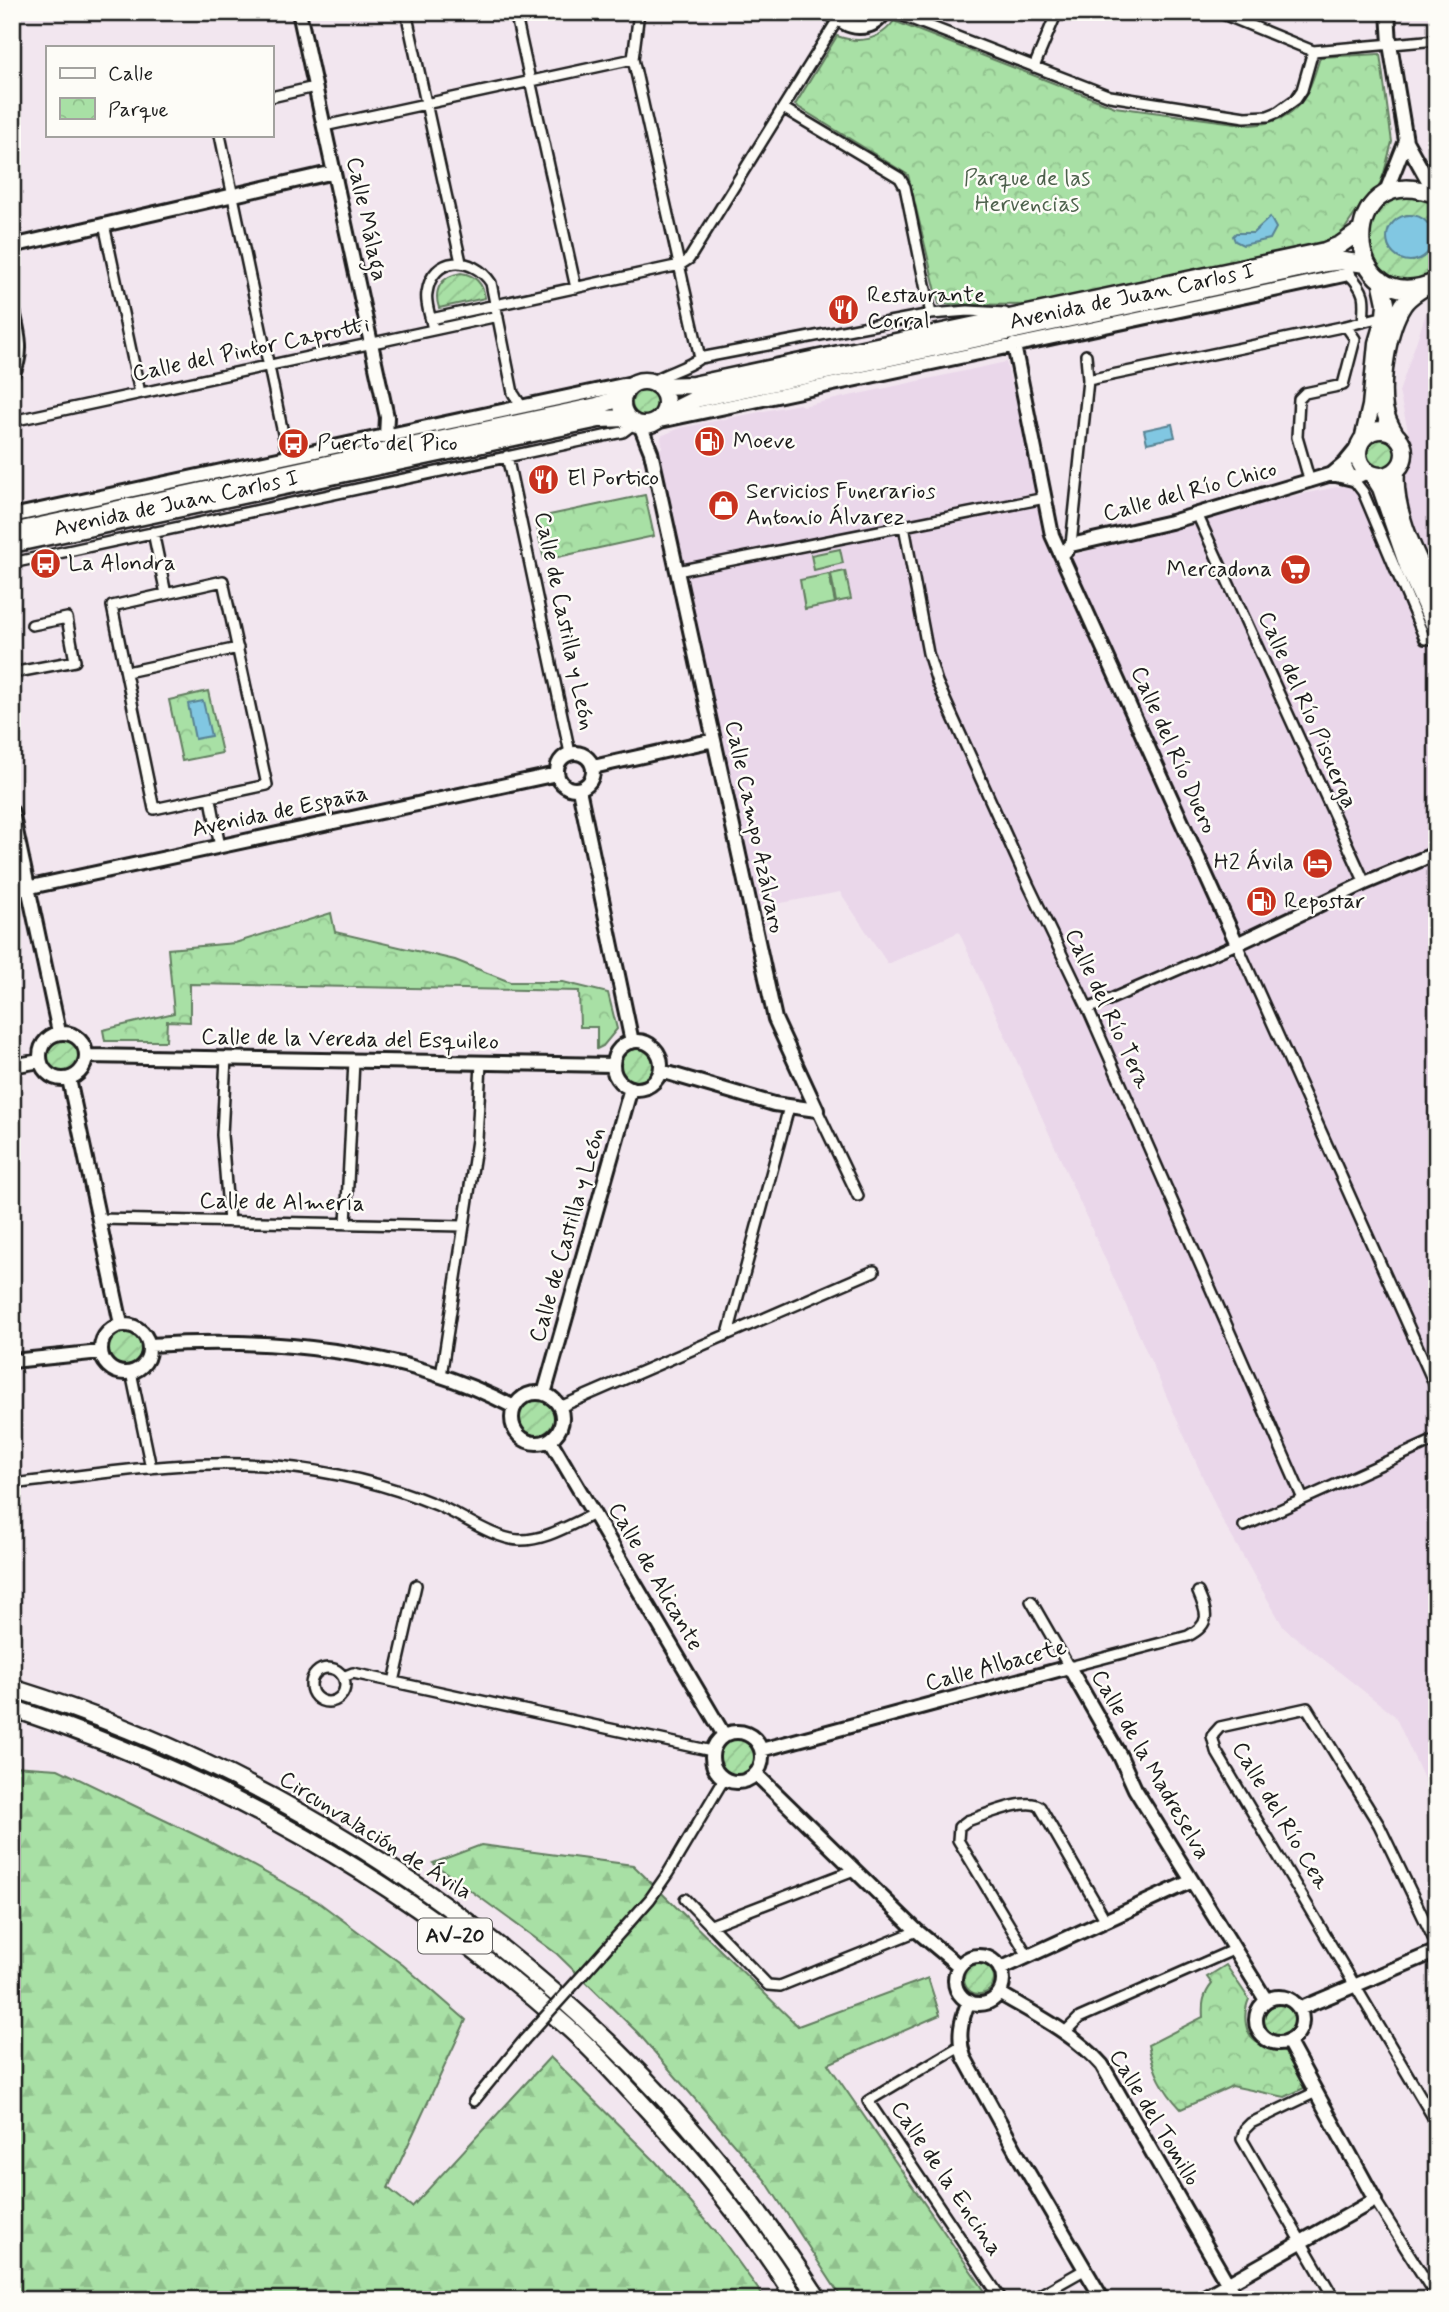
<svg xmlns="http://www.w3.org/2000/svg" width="1449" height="2312" font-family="Mynerve,sans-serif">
<defs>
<pattern id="forest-firs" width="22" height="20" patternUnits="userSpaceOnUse" patternTransform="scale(1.75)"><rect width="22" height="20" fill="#a8e0a5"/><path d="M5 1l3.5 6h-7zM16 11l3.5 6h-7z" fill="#90c08d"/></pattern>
<pattern id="park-crowns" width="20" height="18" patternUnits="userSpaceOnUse" patternTransform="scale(1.75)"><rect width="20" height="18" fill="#a8e0a5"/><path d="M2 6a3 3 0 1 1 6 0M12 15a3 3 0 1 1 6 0" fill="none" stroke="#90c08d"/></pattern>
<pattern id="garden-furrows" width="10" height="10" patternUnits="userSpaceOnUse" patternTransform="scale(1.75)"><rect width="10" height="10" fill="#a8e0a5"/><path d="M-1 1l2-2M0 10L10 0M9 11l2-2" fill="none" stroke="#90c08d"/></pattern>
</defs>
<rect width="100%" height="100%" fill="#f2e6ef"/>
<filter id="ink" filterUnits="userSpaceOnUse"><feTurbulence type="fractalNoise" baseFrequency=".0143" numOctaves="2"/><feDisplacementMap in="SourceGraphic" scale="14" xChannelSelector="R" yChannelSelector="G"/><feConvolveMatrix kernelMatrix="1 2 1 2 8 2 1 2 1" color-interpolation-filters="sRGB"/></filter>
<g filter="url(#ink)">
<path fill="#ead7ea" d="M1437,293V1807L1395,1716L1284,1628L1221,1518L959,932L888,964L840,892L760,907L658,452L662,447L661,436L680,428L799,404L803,406L1006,362L1057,560L1216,512L1356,483L1403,469L1411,443L1399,392L1432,296Z"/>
<path fill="url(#forest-firs)" stroke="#627e60" stroke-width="2" d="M12,1766L58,1769L208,1841L317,1901L403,1965L466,2020L388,2188L412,2207L550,2057L656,2162L721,2238L766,2300H12Z
M481,1845L633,1865L798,2026L928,1978L940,2015L828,2064L991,2300H843L765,2180L638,2033L557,1954L433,1863Z"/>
<path fill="url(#park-crowns)" stroke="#627e60" stroke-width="2" d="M894,21L1115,107L1250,125C1297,122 1308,98 1320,57L1380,54L1392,142L1384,173L1378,189L1365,199L1340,236L1320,245L1034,305L939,304L908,175L795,105L837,36C860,44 879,41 894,21Z
M645,495L654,536L544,560L535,518Z
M208,691L222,753L182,761L169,700Z
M331,913L335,932L455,960L510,982H563L608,993L617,1029L603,1046L597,1049V1027H580L579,991L190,984V1022L167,1021L166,1041H105L103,1030L174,1013L168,949L235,943Z
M1226,1965L1249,1999C1243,2013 1243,2038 1261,2044C1268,2047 1276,2047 1284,2049L1304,2088L1285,2097L1232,2086L1181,2109C1162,2089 1154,2072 1148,2045L1203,2017C1202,2004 1203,1995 1212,1984L1207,1977Z"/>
<path fill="url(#garden-furrows)" stroke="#627e60" stroke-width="2" fill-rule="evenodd" d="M842,12H877C866,23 853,23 842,12Z
M1402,196L1431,201L1437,205V271C1431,276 1424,277 1416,279C1378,288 1352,237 1378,209C1385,202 1393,199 1402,196ZM1407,215L1415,216L1433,239L1427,253L1413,261L1389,248C1385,234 1393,219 1407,215Z
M461,273C475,275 483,283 485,298L439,308C433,290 441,276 461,273Z
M632 403a13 13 0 1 1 26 0a13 13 0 1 1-26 0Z
M1366 452a15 15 0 1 1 30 0a15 15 0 1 1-30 0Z
M45 1056a18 18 0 1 1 36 0a18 18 0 1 1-36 0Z
M619 1065a18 18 0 1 1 36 0a18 18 0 1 1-36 0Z
M107 1349a18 18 0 1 1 36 0a18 18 0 1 1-36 0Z
M519 1418a18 18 0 1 1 36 0a18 18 0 1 1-36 0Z
M718 1757a19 19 0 1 1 38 0a19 19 0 1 1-38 0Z
M964 1979a15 15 0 1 1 30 0a15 15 0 1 1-30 0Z
M1264 2020a15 15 0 1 1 30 0a15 15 0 1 1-30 0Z"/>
<path fill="#a8e0a5" stroke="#627e60" stroke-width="2" d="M840,549L843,563L814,570L811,555Z
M845,571L851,599L836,602L831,574Z
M829,574L835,603L805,609L800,580Z"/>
<path fill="#81c7e2" stroke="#598393" stroke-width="2" d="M1387 238a23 23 0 1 1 46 0a23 23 0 1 1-46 0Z
M1270,217L1276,228L1270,239L1243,245L1235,241L1233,236L1236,233H1253Z
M1172,424L1175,437L1147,443L1144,430Z
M203,701L211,736L195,739L188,704Z"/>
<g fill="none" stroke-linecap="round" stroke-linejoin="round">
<defs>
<path id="street" d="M406,12L461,262
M515,12L576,288
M639,12L633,59L700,358
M893,12L1110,96L1245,117L1268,116L1278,112L1296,99L1302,90L1313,51
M1218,12L1313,51L1437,40
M1034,67L1057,12
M271,97L315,87
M783,108L900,178L905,187L931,314
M324,126L633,59
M220,135L288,457
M104,224L140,393
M1349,274C1366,292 1365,298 1363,322
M431,319L680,265L689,259L838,19
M432,325C430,315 425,302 427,293C432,255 473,255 491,283L513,393L522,407
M1088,380L1346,326L1385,316
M651,382C667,372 685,369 700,358L931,314L968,311L1005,313
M12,421L498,316
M507,456L570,753
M1345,463L1353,479L1363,492L1425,639L1437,638
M1310,482L1297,437L1299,399L1305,393L1343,385L1355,339L1346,326
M1197,514L1365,883
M904,526L928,653L937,682L1029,886L1088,1009L1303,1499
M153,532L166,594
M1071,545L1088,380L1086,355
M12,563L623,432L635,423
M677,571L1045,498
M223,581L267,785L154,809L112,606Z
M127,672L238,648
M12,673L75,661L67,618L32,625
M211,799L220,847
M1088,1009L1237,944L1437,1390
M226,1058L222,1135L229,1222
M817,1110L858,1196
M99,1219L464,1226
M346,1224L354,1061
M728,1334L789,1107
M131,1372L151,1468
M441,1376L477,1140L481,1063
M560,1407L874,1271
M12,1484C100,1474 189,1458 277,1466C331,1471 386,1484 437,1505C461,1515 494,1539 519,1540C545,1541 571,1524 594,1514
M1244,1526L1437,1439
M1031,1601L1069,1667L1188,1636C1212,1624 1207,1613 1198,1592
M311 1685a17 17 0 1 1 34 0a17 17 0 1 1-34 0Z
M343,1677L353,1673L712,1751
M394,1682L416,1585
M685,1899L768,1985L780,1986L917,1931
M711,1925L854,1870
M1437,1946L1379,1825L1307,1708L1220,1727L1212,1736L1216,1751L1437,2124
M1028,1956L958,1840L959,1827L967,1821C983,1816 1027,1796 1040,1807L1106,1921
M587,1970L650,1899L668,1873L724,1779
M1065,2032L1079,2018L1233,1950
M960,2046L868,2101L1002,2300
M1316,2092L1251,2123L1245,2129L1242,2139L1335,2300
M474,2101L524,2040
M1375,2200L1437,2298
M1031,2300L1084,2270"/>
<path id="secondary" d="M299,12L387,417L386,436
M832,12C847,31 871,33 885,12
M1388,12L1390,44L1406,141L1436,195
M1385,194L1406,141
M12,246L334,172
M12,307C17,329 25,354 12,374
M1014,345L1052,535L1237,944L1365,883L1437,853
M655,422L1349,274
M640,425L651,452L775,1019L817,1110
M1332,474L1353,479L1367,472
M12,516L637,382
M1062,555L1071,545L1171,522L1332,474L1345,463L1358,447
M557 771a18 18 0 1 1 36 0a18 18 0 1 1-36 0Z
M593,767L714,740
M579,789L632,1042
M12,812L59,1032
M12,891L557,774
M40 1056a23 23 0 1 1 46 0a23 23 0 1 1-46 0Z
M613 1065a24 24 0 1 1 48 0a24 24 0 1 1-48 0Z
M87,1056L613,1065
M12,1066L40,1061
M661,1071L774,1104L817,1110
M69,1079L121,1324
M101 1349a24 24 0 1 1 48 0a24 24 0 1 1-48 0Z
M150,1345C271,1337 405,1349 514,1407
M12,1361L101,1352
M512 1418a25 25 0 1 1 50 0a25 25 0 1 1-50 0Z
M544,1394L631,1088
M550,1440L724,1735
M712 1757a25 25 0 1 1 50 0a25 25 0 1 1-50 0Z
M761,1750L1069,1667L1120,1756L1135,1789L1266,2000
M756,1774L917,1931L959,1966
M955 1980a24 24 0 1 1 48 0a24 24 0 1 1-48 0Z
M1000,1969L1192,1881
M999,1993C1034,2014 1074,2033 1102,2065L1237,2300
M1256 2020a23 23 0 1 1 46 0a23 23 0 1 1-46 0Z
M969,2001C961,2020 957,2037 964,2057L1019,2157L1103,2300
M1299,2009L1437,1951
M1199,2300L1375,2200L1288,2041"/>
<path id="highway" d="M1437,195C1333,154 1339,326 1437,281
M622 403a22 22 0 1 1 44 0a22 22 0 1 1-44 0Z
M658,386L693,385L1325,251L1340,245L1360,231
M662,416L696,399L1326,263L1343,261L1366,264
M1358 453a23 23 0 1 1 46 0a23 23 0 1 1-46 0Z
M1395,434C1390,426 1386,418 1384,408C1380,381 1387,329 1403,305C1408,297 1416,293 1424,287
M1364,436L1371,406L1377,343L1385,316L1386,303L1381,280
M1396,471C1392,514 1419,561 1437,599
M1373,475L1381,488L1409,569L1437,631
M12,532L597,406L623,397
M12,544L599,419L628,418
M12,1688C340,1790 634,2009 819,2300
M12,1708C221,1778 400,1878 565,2025C594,2050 620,2080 646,2108C701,2167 754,2231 796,2300"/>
</defs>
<use href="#street" stroke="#1c1c1c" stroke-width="14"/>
<use href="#secondary" stroke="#1c1c1c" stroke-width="18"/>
<use href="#highway" stroke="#1c1c1c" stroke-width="21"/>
<use href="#street" stroke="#fdfcf7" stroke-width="9"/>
<use href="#secondary" stroke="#fdfcf7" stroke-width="12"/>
<use href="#highway" stroke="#fdfcf7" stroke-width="16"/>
<defs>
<path id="street-bridge" d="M524,2040L587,1970"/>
</defs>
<use href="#street-bridge" stroke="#1c1c1c" stroke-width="14" stroke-linecap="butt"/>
<use href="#street-bridge" stroke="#fdfcf7" stroke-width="9"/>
</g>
</g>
<defs>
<symbol id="restaurant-disc" viewBox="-11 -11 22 22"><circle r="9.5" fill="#c8321e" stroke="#fdfcf7"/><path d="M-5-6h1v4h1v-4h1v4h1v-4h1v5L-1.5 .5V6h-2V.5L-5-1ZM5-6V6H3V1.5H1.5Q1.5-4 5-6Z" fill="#fff"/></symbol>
<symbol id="fuel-disc" viewBox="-11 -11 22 22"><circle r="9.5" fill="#c8321e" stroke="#fdfcf7"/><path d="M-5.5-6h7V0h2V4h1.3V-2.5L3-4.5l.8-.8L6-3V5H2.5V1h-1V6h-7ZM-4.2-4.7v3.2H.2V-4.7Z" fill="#fff"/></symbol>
<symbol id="bus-disc" viewBox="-11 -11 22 22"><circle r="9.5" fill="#c8321e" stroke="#fdfcf7"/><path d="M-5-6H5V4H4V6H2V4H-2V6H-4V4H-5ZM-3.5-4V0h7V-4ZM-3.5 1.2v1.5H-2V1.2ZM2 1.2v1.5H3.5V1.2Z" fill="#fff"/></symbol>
<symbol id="shop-disc" viewBox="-11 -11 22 22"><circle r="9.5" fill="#c8321e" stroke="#fdfcf7"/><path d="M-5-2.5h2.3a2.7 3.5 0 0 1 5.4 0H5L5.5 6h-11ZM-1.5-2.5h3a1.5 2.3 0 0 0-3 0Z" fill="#fff"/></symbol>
<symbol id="supermarket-disc" viewBox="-11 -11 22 22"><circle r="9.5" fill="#c8321e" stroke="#fdfcf7"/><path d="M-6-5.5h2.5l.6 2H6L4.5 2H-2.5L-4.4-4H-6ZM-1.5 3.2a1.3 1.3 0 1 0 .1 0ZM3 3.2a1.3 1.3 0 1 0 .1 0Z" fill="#fff"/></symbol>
<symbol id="hotel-disc" viewBox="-11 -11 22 22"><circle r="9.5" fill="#c8321e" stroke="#fdfcf7"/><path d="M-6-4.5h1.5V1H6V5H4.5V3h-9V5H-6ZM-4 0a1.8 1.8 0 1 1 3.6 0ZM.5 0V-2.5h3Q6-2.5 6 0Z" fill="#fff"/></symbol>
</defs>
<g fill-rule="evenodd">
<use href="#restaurant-disc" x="826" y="292" width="35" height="35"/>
<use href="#fuel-disc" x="692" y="424" width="35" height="35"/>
<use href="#bus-disc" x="276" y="426" width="35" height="35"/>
<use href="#restaurant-disc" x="526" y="462" width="35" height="35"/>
<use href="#shop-disc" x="706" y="488" width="35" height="35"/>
<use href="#bus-disc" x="28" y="546" width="35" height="35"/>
<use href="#supermarket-disc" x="1278" y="552" width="35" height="35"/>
<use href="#hotel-disc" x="1300" y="846" width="35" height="35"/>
<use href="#fuel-disc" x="1244" y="884" width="35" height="35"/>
</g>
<g text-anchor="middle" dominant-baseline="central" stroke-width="5" stroke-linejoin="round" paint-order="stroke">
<rect fill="#fdfcf7" stroke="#605f5e" stroke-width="2" x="418" y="1918.5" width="74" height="35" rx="5"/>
<g font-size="21" font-weight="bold" fill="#1c1c1c">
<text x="455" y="1936">AV-20</text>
</g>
<g font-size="23" fill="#4d614c" stroke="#fdfcf7">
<text x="1027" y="179">Parque de las<tspan x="1027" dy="26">Hervencias</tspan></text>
</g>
<g font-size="23" fill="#1c1c1c" stroke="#fdfcf7">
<text transform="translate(366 219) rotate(78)">Calle Málaga</text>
<text transform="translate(1132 297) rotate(-12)">Avenida de Juan Carlos I</text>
<text transform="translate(251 350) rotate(-12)">Calle del Pintor Caprotti</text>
<text transform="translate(1190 492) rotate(-15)">Calle del Río Chico</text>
<text transform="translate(176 504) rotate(-12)">Avenida de Juan Carlos I</text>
<text transform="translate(564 621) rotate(78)">Calle de Castilla y León</text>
<text transform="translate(1307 710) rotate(66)">Calle del Río Pisuerga</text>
<text transform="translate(1173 750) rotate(66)">Calle del Río Duero</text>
<text transform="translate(280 812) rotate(-12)">Avenida de España</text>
<text transform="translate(754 827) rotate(78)">Calle Campo Azálvaro</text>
<text transform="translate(1107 1009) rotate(65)">Calle del Río Tera</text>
<text transform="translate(350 1040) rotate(1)">Calle de la Vereda del Esquileo</text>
<text transform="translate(282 1203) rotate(1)">Calle de Almería</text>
<text transform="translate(568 1235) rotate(-74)">Calle de Castilla y León</text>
<text transform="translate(655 1577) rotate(60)">Calle de Alicante</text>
<text transform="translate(996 1666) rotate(-15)">Calle Albacete</text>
<text transform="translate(1150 1765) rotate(60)">Calle de la Madreselva</text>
<text transform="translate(1280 1816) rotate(59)">Calle del Río Cea</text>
<text transform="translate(375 1836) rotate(32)">Circunvalación de Ávila</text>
<text transform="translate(1154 2118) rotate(59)">Calle del Tomillo</text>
<text transform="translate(946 2179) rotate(56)">Calle de la Encina</text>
</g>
<g font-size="23" fill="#1c1c1c" stroke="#fdfcf7" text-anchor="start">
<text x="867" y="296">Restaurante<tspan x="867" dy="26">Corral</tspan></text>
<text x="733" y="442">Moeve</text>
<text x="317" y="444">Puerto del Pico</text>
<text x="567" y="479">El Portico</text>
<text x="746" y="492">Servicios Funerarios<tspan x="746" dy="26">Antonio Álvarez</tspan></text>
<text x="68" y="564">La Alondra</text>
<text x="1272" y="570" text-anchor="end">Mercadona</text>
<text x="1294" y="863" text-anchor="end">H2 Ávila</text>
<text x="1284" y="902">Repostar</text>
</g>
</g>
<rect width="1449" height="2312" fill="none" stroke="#fdfcf7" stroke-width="42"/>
<rect x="21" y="21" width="1407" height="2270" fill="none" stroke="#1c1c1c" stroke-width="2.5" filter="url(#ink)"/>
<rect x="46" y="46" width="228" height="91" fill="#fdfcf7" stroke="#a3a29f" stroke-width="2"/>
<rect x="60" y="68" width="35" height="10" fill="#fdfcf7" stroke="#a3a29f" stroke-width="2"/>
<text x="108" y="80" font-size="21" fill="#1c1c1c">Calle</text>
<rect x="60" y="98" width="35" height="21" fill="url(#park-crowns)" stroke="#a3a29f" stroke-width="2"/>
<text x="108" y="116" font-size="21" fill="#1c1c1c">Parque</text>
</svg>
